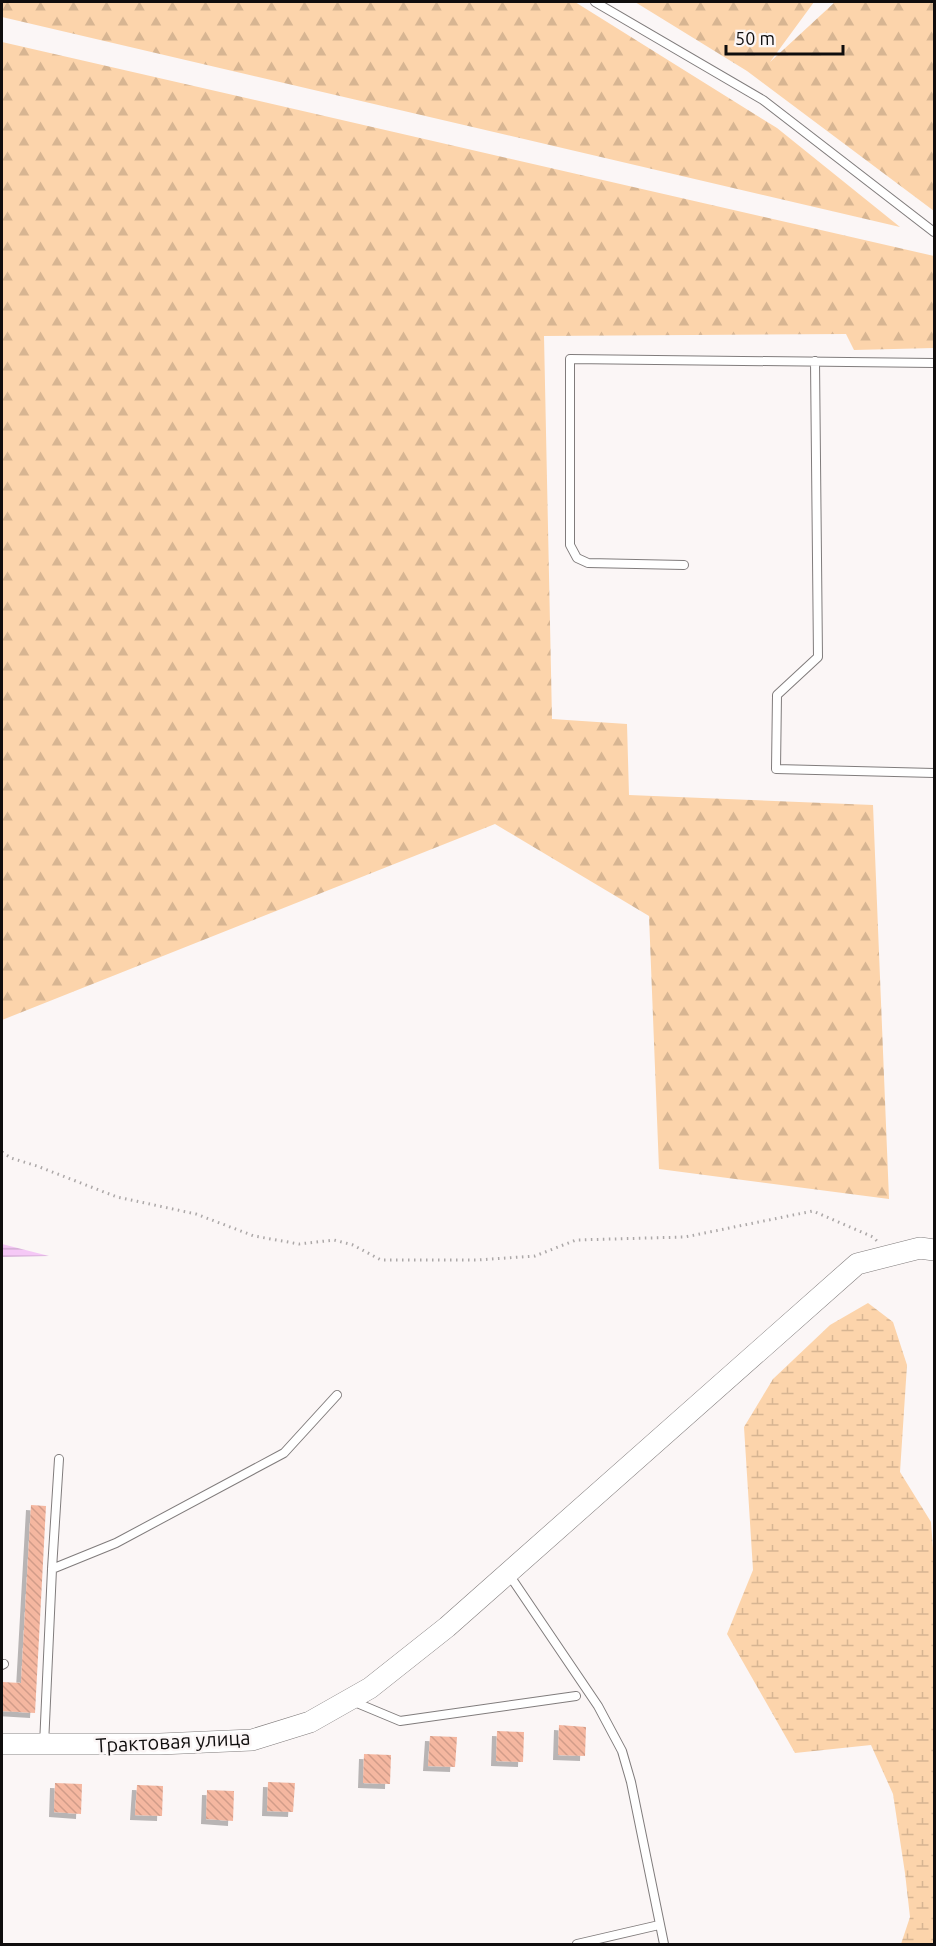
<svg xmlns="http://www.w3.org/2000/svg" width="936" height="1946" font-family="Ubuntu,sans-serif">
<defs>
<pattern id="forest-firs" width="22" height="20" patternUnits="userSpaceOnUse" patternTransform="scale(1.5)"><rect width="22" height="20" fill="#fcd4ab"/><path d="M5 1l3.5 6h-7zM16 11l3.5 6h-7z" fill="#d7b592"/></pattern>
<pattern id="wetland-marsh" width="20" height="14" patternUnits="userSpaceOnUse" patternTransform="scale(1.5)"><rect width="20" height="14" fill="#fcd4ab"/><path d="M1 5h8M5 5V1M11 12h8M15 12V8" fill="none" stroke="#d7b592"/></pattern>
<pattern id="water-rules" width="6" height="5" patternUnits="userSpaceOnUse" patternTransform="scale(1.5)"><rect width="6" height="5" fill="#f5c8f6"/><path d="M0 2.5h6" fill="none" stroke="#d1abd2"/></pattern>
<pattern id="building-back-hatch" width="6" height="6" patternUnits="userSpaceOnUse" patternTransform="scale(1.5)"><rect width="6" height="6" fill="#f5b7a0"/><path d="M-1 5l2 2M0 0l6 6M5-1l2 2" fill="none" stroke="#d19c89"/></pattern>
<filter id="shadow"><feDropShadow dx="-5" dy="5" stdDeviation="0" flood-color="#0004"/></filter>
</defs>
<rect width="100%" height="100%" fill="#fbf6f6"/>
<path fill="url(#forest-firs)" d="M2,2H575L777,128L900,227L2,17Z
M635,2H814L770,62L835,2H934V211L747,71Z
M2,42L934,256V348L854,350L846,334L544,336L552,719L627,724L629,795L873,805L889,1199L659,1169L649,916L495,824L2,1020Z"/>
<path fill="url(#wetland-marsh)" d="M868,1303L893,1322L907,1365L900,1472L931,1522L934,1562V1944H901L910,1917L905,1873L893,1794L871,1745L795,1753L727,1634L753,1570L744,1427L773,1379L830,1325Z"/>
<path fill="url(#water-rules)" d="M2,1244L49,1256L2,1257Z"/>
<path fill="url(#building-back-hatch)" filter="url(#shadow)" d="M31,1505L46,1506L35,1713L2,1711V1682L21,1683Z
M559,1725L586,1727L585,1756L558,1755Z
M497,1731L524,1732L523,1762L496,1761Z
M430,1736L457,1737L455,1767L428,1766Z
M364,1754L391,1755L390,1784L363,1783Z
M268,1782L295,1783L293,1812L267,1811Z
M55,1783L82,1784L81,1814L54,1812Z
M137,1785L163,1786L162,1816L135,1815Z
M207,1790L234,1791L233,1821L206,1819Z"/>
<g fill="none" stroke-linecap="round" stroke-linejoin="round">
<defs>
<path id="service" d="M595,2L763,100L934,232
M815,361L818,657L777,695L776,769L934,773
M684,565L588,563L577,558L570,545V359L934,363
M52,1569L116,1543L284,1453L337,1395
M508,1573L598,1706L622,1751L631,1782L664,1944
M2,1665L4,1664
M352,1701L400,1721L576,1696
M44,1745L52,1569L59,1459
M577,1944L659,1925"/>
<path id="tertiary" d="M2,1744H160L252,1740L310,1722L370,1688L447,1627L857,1264L920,1248L934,1250"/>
</defs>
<use href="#service" stroke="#807c7c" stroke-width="10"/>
<use href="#tertiary" stroke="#807c7c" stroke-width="22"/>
<path stroke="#aca8a8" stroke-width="3" stroke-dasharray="1.5 4.5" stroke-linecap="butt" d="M2,1152L11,1158L37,1166L117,1197L196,1214L254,1236L299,1244L334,1240L353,1245L381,1260H477L535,1256L576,1240L685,1237L813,1211L873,1237L877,1241"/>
<use href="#service" stroke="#fff" stroke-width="8"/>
<use href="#tertiary" stroke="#fff" stroke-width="21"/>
</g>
<g text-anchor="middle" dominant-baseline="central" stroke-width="5" stroke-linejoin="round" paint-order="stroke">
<g font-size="20" fill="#0f0d0d" stroke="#fbf6f6">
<text transform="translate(173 1741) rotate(-3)">Трактовая улица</text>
</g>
</g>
<rect width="936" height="1946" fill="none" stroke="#0f0d0d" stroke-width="6"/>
<path d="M726 45v9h117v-9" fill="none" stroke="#0f0d0d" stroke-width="3"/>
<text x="735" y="45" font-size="18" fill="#0f0d0d" stroke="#fbf6f6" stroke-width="4.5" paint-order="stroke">50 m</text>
</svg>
